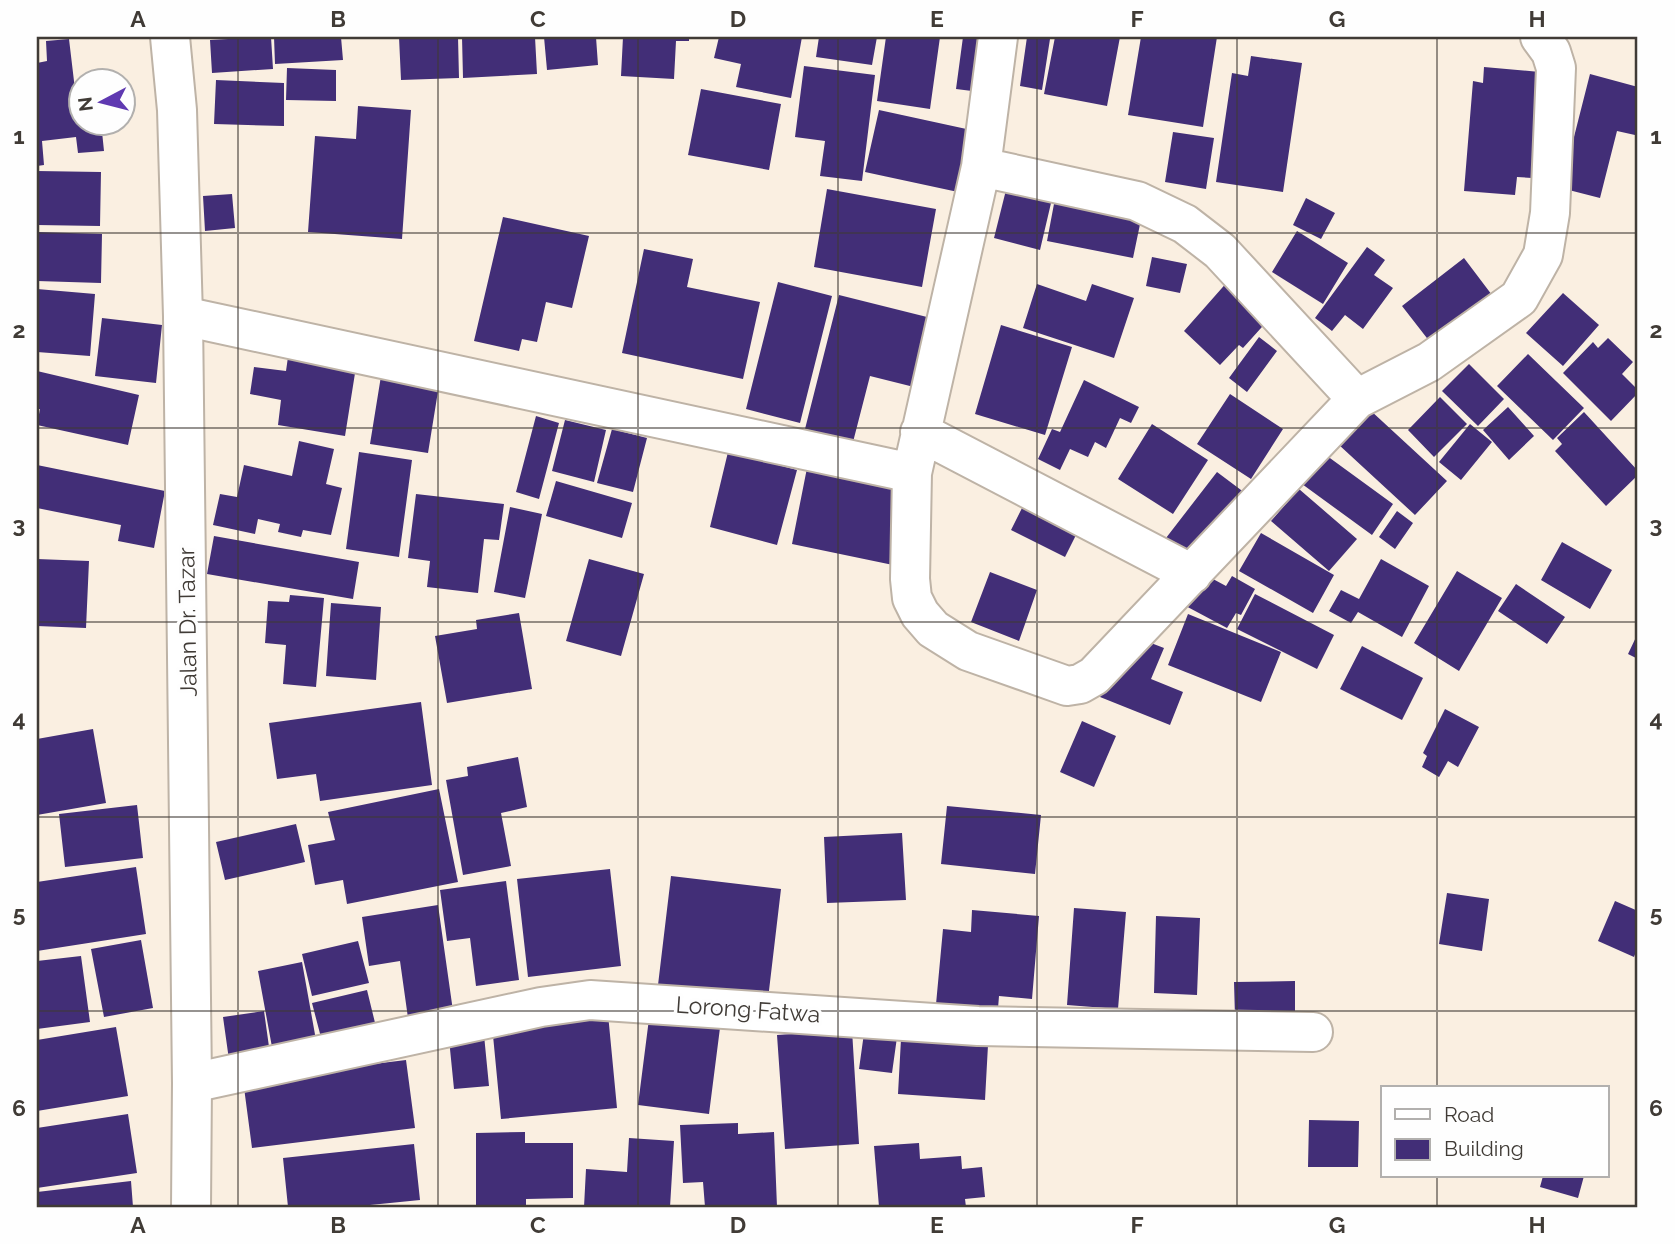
<svg xmlns="http://www.w3.org/2000/svg" width="1675" height="1244" font-family="Raleway,sans-serif">
<rect width="100%" height="100%" fill="#faefe1"/>
<path fill="#422e77" d="M227,37H271L273,69L212,73L210,40L228,39Z
M274,37H341L343,60L275,64Z
M399,37H458L459,78L401,80Z
M462,37H535L537,74L463,78Z
M544,37H596L598,65L547,70Z
M623,37H689V41H676L674,79L621,76Z
M719,37H802L791,98L736,87L741,64L714,58Z
M819,37H877L872,65L816,57Z
M886,37H940L930,109L877,101Z
M963,37H996L988,93L956,89Z
M1027,37L1050,39L1042,90L1020,86Z
M1055,37H1120L1107,106L1044,94Z
M1141,37H1217L1203,127L1128,115Z
M69,39L76,98H80V122H101L104,151L78,153L76,137L42,141L44,165L37,166V63L47,61L46,41Z
M1251,56L1302,63L1283,192L1216,182L1232,73L1248,76Z
M804,66L875,75L862,181L820,176L825,141L795,137Z
M1484,67L1540,72L1532,178L1517,177L1515,195L1464,191L1473,81L1483,83Z
M287,68L336,70V101L286,100Z
M1590,74L1638,87V121L1635,135L1617,131L1600,198L1561,188Z
M216,80L284,83V126L214,124Z
M701,89L781,104L769,170L688,155Z
M358,106L411,110L402,239L308,232L315,136L356,139Z
M879,110L971,130L958,192L865,172Z
M1173,132L1214,138L1206,189L1165,182Z
M37,171L101,172L100,226L37,225Z
M1010,174L1055,186L1040,250L994,238Z
M1057,188L1144,205L1133,258L1047,241Z
M827,189L936,209L922,287L814,267Z
M232,194L235,228L205,231L203,196Z
M1306,198L1335,213L1321,239L1293,225Z
M503,217L589,236L572,308L546,302L537,342L522,339L519,351L474,341Z
M1297,231L1348,263L1323,304L1272,272Z
M37,232L102,234L101,283L37,281Z
M1367,247L1385,260L1374,275L1393,288L1363,329L1345,315L1332,331L1315,318Z
M644,249L693,259L687,287L760,302L743,379L622,353Z
M1152,257L1187,264L1180,293L1146,286Z
M1464,258L1498,303L1437,351L1402,306Z
M1229,280L1270,318L1243,348L1239,345L1220,365L1184,331Z
M778,282L832,296L800,423L746,409Z
M1037,284L1086,301L1092,284L1134,298L1114,358L1023,328Z
M37,289L95,294L90,356L37,352Z
M1563,293L1599,325L1563,366L1526,333Z
M839,295L931,318L914,387L870,376L853,442L805,429Z
M102,318L162,325L156,383L95,376Z
M1001,325L1072,347L1045,435L975,414Z
M1259,337L1277,351L1247,392L1229,378Z
M1608,338L1633,362L1622,374L1638,390V393L1611,421L1563,373L1593,342L1598,348Z
M1528,354L1584,408L1553,440L1497,386Z
M288,357L356,367L345,436L278,425L281,400L250,394L254,367L286,371Z
M1469,364L1504,399L1478,426L1442,391Z
M37,371L139,395L128,445L37,425L40,409H37Z
M381,376L439,385L428,453L370,444Z
M1084,380L1139,407L1131,423L1120,418L1106,448L1095,442L1088,457L1070,449L1060,470L1038,459L1052,429L1060,432Z
M1230,394L1283,429L1251,479L1197,444Z
M1440,397L1467,424L1434,457L1408,430Z
M1508,407L1534,436L1509,460L1483,430Z
M1370,410L1447,481L1415,515L1338,444Z
M1584,412L1638,471V475L1606,506L1555,451L1562,444L1557,438Z
M536,416L559,423L539,499L516,492Z
M565,420L606,430L594,482L552,471Z
M1152,424L1208,460L1173,514L1118,479Z
M1470,424L1492,442L1461,480L1439,462Z
M612,429L647,438L633,492L597,483Z
M299,441L334,449L326,484L342,488L331,535L303,530L301,537L278,532L280,524L258,519L255,534L213,525L220,494L237,497L244,465L292,476Z
M359,452L412,460L399,557L346,549Z
M728,452L797,470L777,545L710,527Z
M1323,453L1393,504L1372,535L1302,484Z
M37,465L165,491L154,548L118,541L121,525L37,508Z
M807,468L909,490L893,565L792,544Z
M1217,472L1249,496L1198,563L1166,538Z
M556,481L632,503L622,538L546,516Z
M1299,489L1357,539L1329,571L1271,521Z
M416,494L504,504L499,540L484,539L478,593L427,587L430,561L408,558Z
M1029,494L1083,521L1065,557L1011,530Z
M510,507L542,514L525,598L494,592Z
M1397,511L1413,523L1395,549L1379,537Z
M1261,533L1334,575L1313,613L1239,571Z
M214,536L359,562L353,599L207,574Z
M1562,542L1612,570L1590,609L1541,580Z
M37,559L89,561L86,628L37,626Z
M589,559L644,574L621,656L566,641Z
M1381,559L1429,586L1402,637L1358,612L1351,623L1329,611L1341,590L1359,599Z
M1457,571L1502,598L1459,671L1414,643Z
M990,572L1037,590L1019,641L971,622Z
M1200,572L1226,586L1232,576L1255,589L1241,615L1236,613L1227,628L1182,604Z
M1516,584L1565,617L1547,644L1498,611Z
M1255,594L1334,635L1317,669L1237,629Z
M290,595L324,598L316,687L283,684L286,645L265,643L268,601L289,602Z
M331,603L381,607L376,680L326,676Z
M519,613L532,689L447,703L435,636L477,629L476,620Z
M1188,614L1281,652L1261,702L1168,665Z
M1638,633V659L1628,654Z
M1138,638L1164,648L1151,679L1183,692L1170,725L1100,697L1113,663Z
M1362,646L1423,678L1402,720L1340,689Z
M421,702L432,785L320,801L316,774L277,779L269,723Z
M1445,709L1479,727L1458,767L1448,761L1439,777L1422,767L1427,756L1423,753Z
M1082,721L1116,736L1094,787L1060,772Z
M93,729L106,803L37,815V739Z
M518,757L527,807L501,813L511,866L463,875L446,780L468,776L467,767Z
M439,789L458,882L347,904L343,880L315,885L308,845L335,840L328,812Z
M137,805L143,858L65,867L59,814Z
M947,806L1041,815L1035,874L941,864Z
M296,824L305,862L225,880L216,842Z
M902,833L906,900L827,903L824,837Z
M136,867L146,934L37,951V882Z
M610,869L621,966L528,977L517,879Z
M671,876L781,889L768,999L658,985Z
M506,881L519,980L476,986L470,938L447,941L440,890Z
M1447,893L1489,899L1482,951L1439,944Z
M1615,901L1638,911V946L1634,957L1598,941Z
M438,905L453,1011L408,1018L400,961L369,966L362,917Z
M1074,908L1126,912L1118,1009L1067,1005Z
M972,910L1039,916L1032,999L999,996L997,1021L935,1015L943,929L971,932Z
M1156,916L1200,918L1197,995L1154,993Z
M141,940L153,1008L104,1017L91,949Z
M358,941L369,983L312,996L302,954Z
M81,956L90,1022L37,1029V961Z
M302,962L316,1040L272,1047L258,971Z
M1295,981V1016L1235,1017L1234,982Z
M367,990L378,1035L324,1049L312,1003Z
M264,1011L271,1061L230,1067L223,1017Z
M650,1011L721,1020L709,1114L638,1105Z
M608,1014L617,1108L501,1119L492,1025Z
M865,1026L898,1030L892,1073L859,1069Z
M116,1027L128,1096L37,1111V1040Z
M852,1030L859,1144L785,1149L777,1035Z
M484,1035L489,1086L454,1089L449,1039Z
M901,1039L988,1045L985,1100L898,1094Z
M406,1060L415,1128L252,1148L243,1080Z
M128,1114L137,1173L37,1188V1128Z
M1309,1120L1359,1121L1358,1167H1308Z
M738,1123V1134L774,1132L777,1207H705L703,1182L683,1183L680,1125Z
M525,1132V1143H573V1198L526,1199V1207H476V1133Z
M629,1138L674,1141L670,1207H584L586,1169L627,1172Z
M919,1143L920,1159L961,1156L962,1169L982,1167L985,1197L965,1199L966,1207H879L874,1146Z
M414,1144L420,1200L350,1207H288L283,1158Z
M1543,1176H1584L1578,1198L1540,1187Z
M131,1181L133,1207H37V1192Z"/>
<g fill="none" stroke-linecap="round" stroke-linejoin="round">
<defs>
<path id="minor" d="M998,37L981,167L912,473L910,579L912,598L920,614L933,629L968,651L1067,686L1080,684L1094,676L1357,399L1429,362L1519,298L1543,255L1550,213L1556,68L1551,52L1540,37
M981,167L1137,201L1185,224L1220,251L1357,399
M183,316L912,473
M920,432L1192,574
M192,1083L541,1007L590,1000L978,1026L1313,1032"/>
<path id="tertiary" d="M170,37L177,110L183,316L192,1083L191,1207"/>
</defs>
<use href="#minor" stroke="#beb3a6" stroke-width="42"/>
<use href="#tertiary" stroke="#beb3a6" stroke-width="42"/>
<use href="#minor" stroke="#fff" stroke-width="38"/>
<use href="#tertiary" stroke="#fff" stroke-width="38"/>
</g>
<path fill="none" stroke="#403b36" stroke-width="2" stroke-opacity="0.55" d="M238,37V1207M438,37V1207M638,37V1207M838,37V1207M1037,37V1207M1237,37V1207M1437,37V1088M37,233H1638M37,428H1638M37,622H1638M37,817H1638M37,1011H1638M1437,1176V1207"/>
<g text-anchor="middle" dominant-baseline="central" stroke-width="7" stroke-linejoin="round" paint-order="stroke">
<g font-size="23" fill="#403b36" stroke="#fefefe">
<text transform="translate(187 622) rotate(-91)">Jalan Dr. Tazar</text>
<text transform="translate(748 1009) rotate(4)">Lorong Fatwa</text>
</g>
</g>
<rect width="1675" height="1244" fill="none" stroke="#fefefe" stroke-width="77"/>
<rect x="1381" y="1086" width="228" height="91" fill="#fefefe" stroke="#b2b0ae" stroke-width="2"/>
<rect x="1395" y="1109" width="35" height="10" fill="#ffffff" stroke="#b2b0ae" stroke-width="2"/>
<text x="1444" y="1122" font-size="21" fill="#403b36">Road</text>
<rect x="1395" y="1139" width="35" height="21" fill="#422e77" stroke="#b2b0ae" stroke-width="2"/>
<text x="1444" y="1156" font-size="21" fill="#403b36">Building</text>
<g transform="translate(102 102) rotate(263)"><circle r="33" fill="#fefefe" stroke="#b2b0ae" stroke-width="2"/>
<path d="M0-5L12 26L0 18L-12 26Z" fill="#5f39b1"/>
<text y="-10" font-size="19" font-weight="bold" text-anchor="middle" fill="#403b36">N</text>
</g>
<rect x="38" y="38" width="1598" height="1168" fill="none" stroke="#403b36" stroke-width="2.5"/>
<g font-size="23" text-anchor="middle" font-weight="bold" fill="#403b36">
<text x="138" y="27">A</text>
<text x="338" y="27">B</text>
<text x="538" y="27">C</text>
<text x="738" y="27">D</text>
<text x="937" y="27">E</text>
<text x="1137" y="27">F</text>
<text x="1337" y="27">G</text>
<text x="1537" y="27">H</text>
<text x="19" y="144">1</text>
<text x="1656" y="144">1</text>
<text x="19" y="338">2</text>
<text x="1656" y="338">2</text>
<text x="19" y="533">3</text>
<text x="1656" y="533">3</text>
<text x="19" y="727">4</text>
<text x="1656" y="727">4</text>
<text x="19" y="922">5</text>
<text x="1656" y="922">5</text>
<text x="19" y="1116">6</text>
<text x="1656" y="1116">6</text>
<text x="138" y="1233">A</text>
<text x="338" y="1233">B</text>
<text x="538" y="1233">C</text>
<text x="738" y="1233">D</text>
<text x="937" y="1233">E</text>
<text x="1137" y="1233">F</text>
<text x="1337" y="1233">G</text>
<text x="1537" y="1233">H</text>
</g>
</svg>
